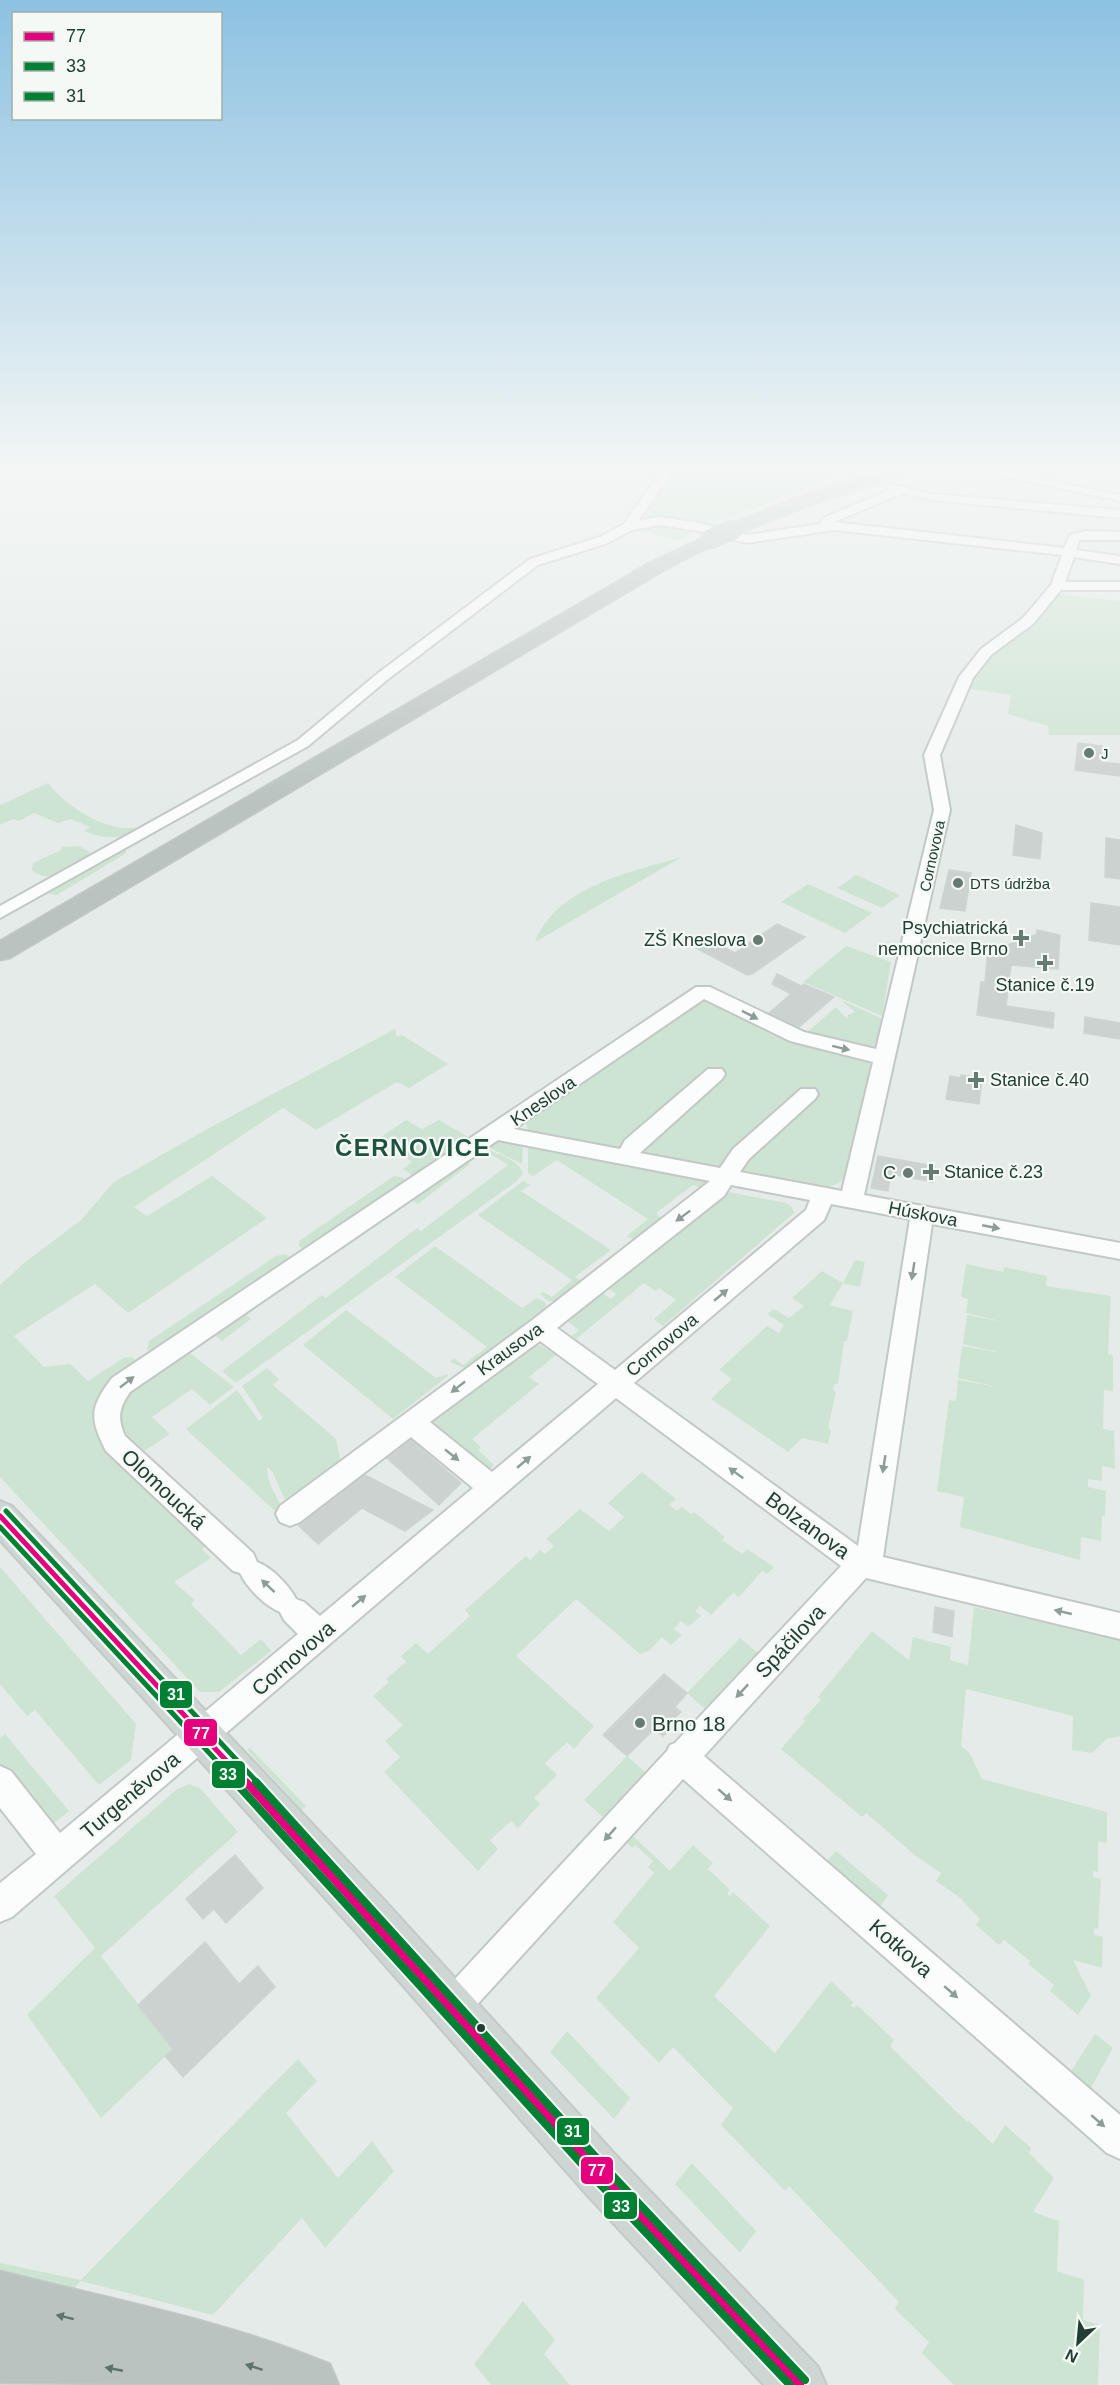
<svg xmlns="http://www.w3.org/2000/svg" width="1120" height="2385" font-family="Helvetica,sans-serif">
<rect width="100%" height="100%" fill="#e5ebe8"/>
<path fill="#cee4d3" d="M674,470H861L703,526L650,518L640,512Z
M653,523L698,529L677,541L637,528Z
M1054,594L1120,601V735H1049L1048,726L1008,714L1011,695L964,688L982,661Z
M48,783C65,804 89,820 116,827C124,829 133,827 140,829C122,840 103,839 84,831L90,827L71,819L58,823L34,813L19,821L13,819L0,825V805Z
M79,846L90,852L88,858C72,867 49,886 32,870L33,863L61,850L62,847Z
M124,850L127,851L125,854L57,895L49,894L57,886Z
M682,857L535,942C557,886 631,872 682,857Z
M856,875L900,895L882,908L837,888Z
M808,884L872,913L845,933L781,902Z
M846,946L891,962L882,1016L803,982Z
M841,1000L885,1020L877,1051L803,1036L836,1007L847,1019L848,1015L855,1012Z
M696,1002L714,1003L874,1062L852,1164L841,1182L826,1188L528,1130L525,1120Z
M395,1029L397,1037L402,1035L448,1064L409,1088L397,1082L316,1130L283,1108L134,1207L147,1216L212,1176L267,1218L128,1313L95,1284L14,1336L44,1367L70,1364L88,1381L123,1358L131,1357L137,1361V1364L99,1409L207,1545L202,1549L211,1558L174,1582L195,1600L191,1604L241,1655L261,1639L271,1651L219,1692H200L0,1477V1285L24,1263L81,1220L114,1182L209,1128Z
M406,1120L422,1129L439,1120L470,1138L415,1177L403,1169L412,1162L378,1139Z
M498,1141L523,1145L522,1164L486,1146Z
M528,1147L700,1180L706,1183L704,1190L693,1185L656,1213L662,1220L637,1239L626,1237L648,1219L557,1160L533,1176L528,1173Z
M484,1148C497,1154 518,1159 523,1173L517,1181L236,1383L222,1371L322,1295L326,1298L417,1228L421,1231L508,1165L486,1151L472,1161L469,1159Z
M465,1162L470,1164L418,1204L411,1199Z
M394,1176L402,1177L406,1182L305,1250L299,1246V1241Z
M523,1181L530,1185L521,1191L611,1250L575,1277L585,1283L560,1302L548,1301L540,1294L543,1292L552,1297L572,1280L478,1215Z
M723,1191L786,1203L792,1207L794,1213L663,1326L654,1319L676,1300L659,1288L655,1291L644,1283L576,1339L572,1336L579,1330L567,1321L562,1324L568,1316L599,1291L611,1299L616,1294L605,1286Z
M435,1246L522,1308L537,1298L546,1303L545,1312L469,1370L450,1362L454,1358L463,1365L487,1347L395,1277Z
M286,1254L292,1260L153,1353L147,1349L149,1341L276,1256Z
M855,1260L865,1262L860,1287L843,1283L830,1305L853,1311L847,1341H844L838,1384H834L833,1390L836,1392L828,1428L831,1430L828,1444L802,1438L788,1452L711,1399L732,1379L719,1370L767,1326L779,1333L784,1325L767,1314L774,1309L789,1318L804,1306L792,1298L822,1271L843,1283Z
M966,1264L1003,1272L1004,1267L1047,1276L1046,1286L1111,1296L1108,1354L1113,1355V1391L1104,1390L1103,1429L1114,1431L1115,1469L1102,1466V1481L1088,1479V1487L1106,1491L1105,1516H1102L1101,1541L1081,1537L1080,1560L960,1527L964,1497L937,1491L949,1400L956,1401L958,1380L998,1387L958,1378L962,1346L1002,1353L963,1344L967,1315L1004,1322L966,1313L968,1299L961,1297Z
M346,1310L436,1378L447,1374L448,1376L393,1419L303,1345Z
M243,1312L251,1319L222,1341L213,1334Z
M540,1345L556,1355L529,1377L539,1384L472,1439L481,1447L478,1450L494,1465L489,1470L432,1424L435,1416L505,1360L511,1363L534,1346Z
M186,1350L234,1387L210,1405L192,1389L152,1417L170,1434L143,1452L121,1430L119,1403L125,1394Z
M267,1368L279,1379L273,1385L336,1439L340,1459L287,1504L272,1471L267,1467C267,1482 275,1495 283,1508L277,1513L186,1429L237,1390L259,1421L263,1418L242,1386Z
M642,1472L676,1499L669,1505L677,1511L682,1507L691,1514L694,1512L725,1537L722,1540L742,1554L747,1549L774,1567L767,1574L762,1571L739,1597L733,1593L711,1615L700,1606L695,1611L701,1616L688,1627L681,1621L674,1629L682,1635L671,1645L662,1637L649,1651L640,1654L576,1599L516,1656L594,1726L574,1749L567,1742L545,1763L557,1775L534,1798L540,1804L518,1828L511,1821L490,1840L498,1849L478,1871L384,1772L400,1757L385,1741L403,1725L373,1696L389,1682L386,1679L406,1662L401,1656L416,1643L428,1654L470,1616L465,1610L526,1556L530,1560L540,1550L545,1554L554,1546L546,1539L580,1509L609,1531L624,1517L608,1503Z
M0,1567L136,1724L131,1760L99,1785L35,1710L27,1716L0,1684Z
M974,1607L1120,1639V1736L1107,1739L1092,1753L1072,1750L1073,1716L966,1689L961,1746L969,1752L982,1779L1107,1812V1843L1098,1841V1872L1093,1871V1877L1101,1879L1098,1929L1094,1928V1935L1103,1937L1102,1968L1073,1960L1091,1996L1078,2015L1050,1991L1054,1985L1028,1964L1030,1961L1004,1940L999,1945L976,1925L980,1919L959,1897L936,1881L941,1873L917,1857L866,1813L862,1817L781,1749L805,1721L803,1719L821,1700L818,1697L872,1631L909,1660L913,1637L951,1647L950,1660L968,1665Z
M740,1638L758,1653L705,1709L687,1693Z
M5,1734L69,1811L49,1827L0,1771V1738Z
M250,1748L306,1806L302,1810L247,1750Z
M627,1756L645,1772L603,1817L584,1800Z
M189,1784L200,1788L238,1832L101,1956L173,2049L101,2118L27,2015L95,1948L54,1896L177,1789Z
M631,1834L670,1871L693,1845L713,1863L708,1869L730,1890L727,1893L730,1896L733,1892L770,1926L714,1996L775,2053L831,1981L853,2002L851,2006L854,2008L857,2005L894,2040L890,2046L967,2122L968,2120L993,2144L1005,2125L1031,2148L1029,2153L1054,2178L1033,2212L1059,2221L1057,2271L1084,2280L1083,2320L1100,2325L1098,2385H954L922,2353L929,2342L895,2309L899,2302L789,2186L785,2191L721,2125L733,2108L673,2047L659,2063L596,1998L639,1948L613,1922L654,1873L648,1867L653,1861L635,1845L632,1848L625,1841Z
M836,1851L888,1895L879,1908L826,1862Z
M567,2031L630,2098L614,2119L550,2052Z
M1095,2034L1113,2048L1089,2091L1069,2074Z
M298,2059L317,2081L286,2113L338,2178L372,2141L394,2171L325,2248L302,2218L213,2315L81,2281L57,2306L0,2294V2263L81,2280Z
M692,2163L756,2231L740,2253L675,2184Z
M523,2301L555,2340L544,2354L570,2385H491L474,2364Z"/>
<path fill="#ccd2cf" stroke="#ced4d1" stroke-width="1.5" d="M1078,743L1102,746L1101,762L1120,764V776L1075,770Z
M1016,825L1042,833L1040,859L1013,855Z
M1106,838L1120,840V879L1105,877Z
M949,870L971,873L965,911L940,908Z
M1091,903L1120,907V945L1089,940Z
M777,924L805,937L752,974L747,975L696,948L709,940L735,953Z
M1037,930L1060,935L1058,969L1011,965L1006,1006L1054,1013L1053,1028L977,1015L981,982H985L988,949L994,950L1037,934Z
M777,974L801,986L804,984L834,997L799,1027L769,1013L791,994L772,984Z
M1085,1017L1120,1023V1039L1084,1033Z
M961,1075L982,1078L979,1104L946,1099L950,1076L961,1078Z
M878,1156L935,1166L933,1182L891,1174L888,1191L871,1188Z
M411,1440L461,1483L439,1505L387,1458Z
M365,1475L433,1510L405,1531L362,1508L318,1544L298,1525Z
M935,1607L954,1611L952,1637L933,1632Z
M664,1674L687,1693L675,1707L681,1712L667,1725L671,1728L663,1736L654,1729L627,1756L603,1735Z
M235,1855L263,1888L226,1923L214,1909L203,1919L186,1899Z
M205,1942L239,1984L258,1966L275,1987L183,2077L165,2056L173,2049L138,2005Z"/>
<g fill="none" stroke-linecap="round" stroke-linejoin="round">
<defs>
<path id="minor" d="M662,470H674L638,521L659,517L699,523L747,535L820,524L823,518L890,490L885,487L891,484L932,494L1120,510V518L932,500L903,493L834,522L1064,548L1070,535L1085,531L1120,532V540H1079L1076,550L1120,556V564L1074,557L1065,582H1120V590H1061L1033,624L991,655L973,678L940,755L950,810L864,1195L1120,1243V1259L932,1224L883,1557L1120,1613V1639L866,1578L704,1756L1120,2115V2159L1107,2153L683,1779L464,2019L452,2025L440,2019L434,2007L440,1995L667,1751L670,1745L675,1743L841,1566L616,1398L12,1917L0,1922V1883L36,1854L0,1808V1766L11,1771L60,1833L298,1634L284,1620L280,1612C265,1606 247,1588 240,1573L233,1571L106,1451C89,1418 90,1407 112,1378L696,987H710L804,1032L876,1049L934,810L924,755L959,677L981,649L1023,618L1051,585L1062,555L834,530L747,543L699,531L659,525L632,530L608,543L538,565L387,680L308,746L0,918V906L298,740L377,674L530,559L600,537L624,524ZM704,999L790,1041L873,1062L842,1191L740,1172L749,1159L815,1099L818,1094L815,1089H801L733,1149L720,1168L640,1153L722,1079L725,1074L722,1069H708L625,1140L620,1149L514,1129ZM498,1140L710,1181L531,1321L280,1506L276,1514L280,1522L290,1526L300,1522L411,1437L473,1488L320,1616L304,1602L296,1599C289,1585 271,1567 257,1562L253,1553L125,1436C117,1418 119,1408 130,1392ZM731,1185L810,1200L806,1210L615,1370L557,1328L724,1196ZM831,1204L910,1219L858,1546L634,1383L824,1220ZM540,1341L598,1384L492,1472L430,1422Z
M976,470H998L1120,495V501Z"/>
<path id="major" d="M0,1501L12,1506L385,1901L622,2162L818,2367L826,2385H764L588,2196L355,1931L0,1540Z"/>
<path id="highway" d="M884,470H908L906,473L805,507L740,533L734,534L725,529L728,525L793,499Z
M709,535L715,536L718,540L715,544L663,571L10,958L0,960V941L649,563Z
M0,2271C110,2299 225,2320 330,2364L339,2385L0,2383Z"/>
</defs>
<use href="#minor" stroke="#c2c8c5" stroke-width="4"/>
<use href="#major" stroke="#c1cac6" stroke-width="4"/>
<use href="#highway" stroke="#c1cac6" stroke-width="3"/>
<use href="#minor" fill="#fbfcfc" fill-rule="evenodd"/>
<use href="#major" fill="#ced6d3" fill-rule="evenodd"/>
<use href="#highway" fill="#bac3c0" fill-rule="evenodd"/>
<defs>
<path id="highway-bridge" d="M709,540L734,529"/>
</defs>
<use href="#highway-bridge" stroke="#c1cac6" stroke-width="20" stroke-linecap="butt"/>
<use href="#highway-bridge" stroke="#bac3c0" stroke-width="19"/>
<defs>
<path id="bus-1-far1" d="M0,1516L247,1783"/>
<path id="bus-1" d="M246,1782L605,2179L800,2385"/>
<path id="bus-2-far1" d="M0,1527L237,1783"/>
<path id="bus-2" d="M235,1782L600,2184L790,2385"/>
<path id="bus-3-far1" d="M6,1511L258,1783"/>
<path id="bus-3" d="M256,1782L611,2174L805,2380"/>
</defs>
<use href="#bus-1-far1" stroke="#f4f9f6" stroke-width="10"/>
<use href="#bus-1" stroke="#f4f9f6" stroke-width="12"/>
<use href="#bus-2-far1" stroke="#f4f9f6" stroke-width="10"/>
<use href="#bus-2" stroke="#f4f9f6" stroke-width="12"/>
<use href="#bus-3-far1" stroke="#f4f9f6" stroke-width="10"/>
<use href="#bus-3" stroke="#f4f9f6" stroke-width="12"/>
<use href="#bus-1-far1" stroke="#e5007d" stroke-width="5"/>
<use href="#bus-1" stroke="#e5007d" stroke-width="8"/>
<use href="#bus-2-far1" stroke="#008033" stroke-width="5"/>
<use href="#bus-2" stroke="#008033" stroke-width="8"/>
<use href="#bus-3-far1" stroke="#008033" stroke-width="5"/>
<use href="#bus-3" stroke="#008033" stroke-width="8"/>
</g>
<defs><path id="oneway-solid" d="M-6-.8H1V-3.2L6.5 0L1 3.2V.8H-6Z" transform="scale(1.5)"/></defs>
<g fill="#8e9d98">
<use href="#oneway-solid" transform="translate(750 1015) rotate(27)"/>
<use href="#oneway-solid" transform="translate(841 1048) rotate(14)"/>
<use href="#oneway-solid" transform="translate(683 1216) rotate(143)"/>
<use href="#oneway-solid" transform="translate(991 1227) rotate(11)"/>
<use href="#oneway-solid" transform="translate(913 1271) rotate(99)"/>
<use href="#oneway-solid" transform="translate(721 1295) rotate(-40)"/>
<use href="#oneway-solid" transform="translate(127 1382) rotate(-38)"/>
<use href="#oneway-solid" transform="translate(458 1387) rotate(142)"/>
<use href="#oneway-solid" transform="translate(452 1455) rotate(39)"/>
<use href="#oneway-solid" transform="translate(524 1462) rotate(-40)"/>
<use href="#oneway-solid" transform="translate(884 1464) rotate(99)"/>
<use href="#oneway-solid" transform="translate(736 1473) rotate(-144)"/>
<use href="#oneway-solid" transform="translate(268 1586) rotate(-137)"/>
<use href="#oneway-solid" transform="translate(359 1601) rotate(-40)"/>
<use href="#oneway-solid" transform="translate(1063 1612) rotate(-167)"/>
<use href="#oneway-solid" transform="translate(742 1691) rotate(133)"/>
<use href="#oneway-solid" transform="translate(725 1795) rotate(41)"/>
<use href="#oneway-solid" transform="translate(610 1834) rotate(132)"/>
<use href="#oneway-solid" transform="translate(951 1992) rotate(41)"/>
<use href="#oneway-solid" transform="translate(1098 2121) rotate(41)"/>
</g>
<g fill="#5f736b">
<use href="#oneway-solid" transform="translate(65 2317) rotate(-166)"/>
<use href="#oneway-solid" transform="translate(254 2367) rotate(-162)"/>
<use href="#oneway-solid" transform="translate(114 2369) rotate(-169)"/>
</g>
<linearGradient id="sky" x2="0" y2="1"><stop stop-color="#8dc2e2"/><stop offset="0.58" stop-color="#f3f6f5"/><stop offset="1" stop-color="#f3f6f5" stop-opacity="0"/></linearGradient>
<rect width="1120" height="804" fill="url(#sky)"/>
<g fill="#667b72" stroke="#f4f9f6" stroke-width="2">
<circle cx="1089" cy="753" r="6"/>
<circle cx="958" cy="883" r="6"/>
<path d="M1018 929h6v6h6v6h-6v6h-6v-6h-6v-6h6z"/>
<circle cx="758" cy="940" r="6"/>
<path d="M1042 954h6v6h6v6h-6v6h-6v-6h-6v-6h6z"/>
<path d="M973 1071h6v6h6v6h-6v6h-6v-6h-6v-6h6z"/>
<path d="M928 1163h6v6h6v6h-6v6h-6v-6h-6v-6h6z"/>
<circle cx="908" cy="1173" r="6"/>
<circle cx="640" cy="1723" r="6"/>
</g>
<circle fill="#223e33" stroke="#f4f9f6" stroke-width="2" cx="481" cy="2028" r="5"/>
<g text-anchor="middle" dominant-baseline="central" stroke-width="4.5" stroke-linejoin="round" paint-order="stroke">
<g font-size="15" fill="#223e33" stroke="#f4f9f6" text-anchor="start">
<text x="1101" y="753">J</text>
<text x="970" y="883">DTS údržba</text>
</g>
<g font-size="15" fill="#223e33" stroke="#f4f9f6">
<text transform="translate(932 856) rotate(-78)">Cornovova</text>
</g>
<g font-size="18" fill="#223e33" stroke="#f4f9f6" text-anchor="end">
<text x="1008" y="928">Psychiatrická<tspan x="1008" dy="21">nemocnice Brno</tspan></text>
<text x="746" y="940">ZŠ Kneslova</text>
<text x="1045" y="985" text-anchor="middle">Stanice č.19</text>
<text x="990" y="1080" text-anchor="start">Stanice č.40</text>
<text x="944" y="1172" text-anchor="start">Stanice č.23</text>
<text x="896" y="1173">C</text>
</g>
<g font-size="18" fill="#223e33" stroke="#f4f9f6">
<text transform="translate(543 1101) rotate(-34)">Kneslova</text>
<text transform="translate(923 1214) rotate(11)">Húskova</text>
<text transform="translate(662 1345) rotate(-40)">Cornovova</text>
<text transform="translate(510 1349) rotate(-36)">Krausova</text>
</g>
<g font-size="21" fill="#223e33" stroke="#f4f9f6">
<text transform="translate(164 1489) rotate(43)">Olomoucká</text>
<text transform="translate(808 1525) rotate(36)">Bolzanova</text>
<text transform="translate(790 1641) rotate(-47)">Spáčilova</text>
<text transform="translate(293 1658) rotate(-41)">Cornovova</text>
<text transform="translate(130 1795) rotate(-40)">Turgeněvova</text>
<text transform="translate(901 1948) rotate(41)">Kotkova</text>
</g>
<g font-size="21" fill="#223e33" stroke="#f4f9f6" text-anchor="start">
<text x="652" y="1723">Brno 18</text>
</g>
<g font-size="24" font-weight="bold" letter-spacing="1.5" fill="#1e513e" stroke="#f4f9f6">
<text x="413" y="1147">ČERNOVICE</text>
</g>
</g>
<g stroke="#f4f9f6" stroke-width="2">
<rect x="159" y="1680" width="34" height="29" rx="6" fill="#008033"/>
<rect x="183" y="1718" width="35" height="29" rx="6" fill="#e5007d"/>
<rect x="211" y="1760" width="35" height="29" rx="6" fill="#008033"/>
<rect x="556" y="2117" width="34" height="29" rx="6" fill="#008033"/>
<rect x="580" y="2156" width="34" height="29" rx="6" fill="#e5007d"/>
<rect x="603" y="2191" width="35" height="29" rx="6" fill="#008033"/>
</g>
<g font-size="16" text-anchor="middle" font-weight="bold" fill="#fff">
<text x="176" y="1700">31</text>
<text x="201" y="1739">77</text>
<text x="228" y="1780">33</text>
<text x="573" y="2137">31</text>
<text x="597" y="2176">77</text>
<text x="621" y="2212">33</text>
</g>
<rect x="12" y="12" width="210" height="108" fill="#f4f9f6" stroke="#a0aea8" stroke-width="1.5"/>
<rect x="24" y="32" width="30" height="9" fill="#e5007d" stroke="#a0aea8" stroke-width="1.5"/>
<text x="66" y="42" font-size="18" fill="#223e33">77</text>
<rect x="24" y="62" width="30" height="9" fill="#008033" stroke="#a0aea8" stroke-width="1.5"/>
<text x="66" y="72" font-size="18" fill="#223e33">33</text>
<rect x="24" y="92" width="30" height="9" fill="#008033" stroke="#a0aea8" stroke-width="1.5"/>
<text x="66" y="102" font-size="18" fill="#223e33">31</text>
<g transform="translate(1078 2343) rotate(206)" stroke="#f4f9f6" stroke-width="4.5" paint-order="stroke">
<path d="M0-4.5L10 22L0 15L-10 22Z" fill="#223e33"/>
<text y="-9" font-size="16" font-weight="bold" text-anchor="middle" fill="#223e33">N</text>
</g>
</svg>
